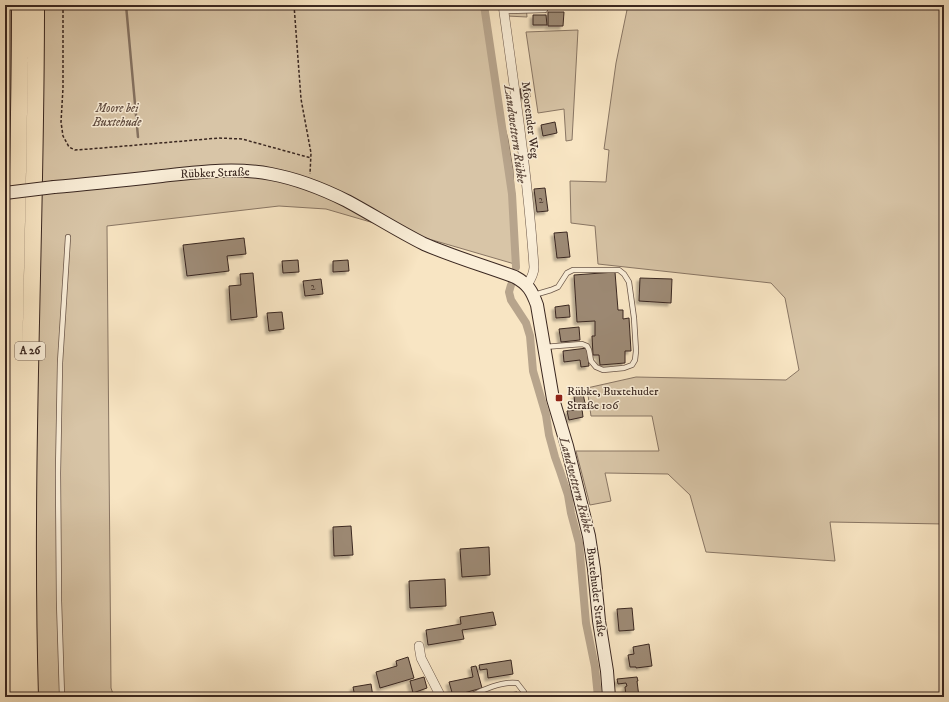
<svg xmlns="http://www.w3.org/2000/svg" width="949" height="702" font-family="'IM FELL DW Pica',serif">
<defs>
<filter id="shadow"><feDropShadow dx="-3" dy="3" stdDeviation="1" flood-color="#0004"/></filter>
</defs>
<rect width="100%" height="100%" fill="#f8e5c3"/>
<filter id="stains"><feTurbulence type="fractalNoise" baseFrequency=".005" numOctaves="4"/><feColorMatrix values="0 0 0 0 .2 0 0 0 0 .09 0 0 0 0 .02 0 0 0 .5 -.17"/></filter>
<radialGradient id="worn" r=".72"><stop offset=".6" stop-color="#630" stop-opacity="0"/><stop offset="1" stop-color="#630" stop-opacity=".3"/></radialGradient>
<path fill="#d8c5a7" stroke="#897664" d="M5,5H487L489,36L503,120L508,139L513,170L518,265L326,209L279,206L107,226L111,688L114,697H5Z
M506,5H526L527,17L507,16Z
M628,5H944V149L942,176L944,177V524L830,522L835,561L706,552L690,495L668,474L605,473L611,501L590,505L576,451H659L652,416H591L587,388L636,377L786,380L799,370L785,298L771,283L598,264L595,226L571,223L570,181L606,182L609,150L604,149L616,63Z
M578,30L572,140L566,141L564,109L538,113L526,32Z"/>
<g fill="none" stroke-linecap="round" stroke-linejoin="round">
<path stroke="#857261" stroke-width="2.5" d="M126,5L138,137"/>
<path stroke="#b7a48c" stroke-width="8" d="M484,5L512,194L516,267
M511,285L509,292L511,300L526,323L530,336L533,371L546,415L549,435L555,457L560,471L568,495L571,513L579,543L586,623L595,667L598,697"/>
</g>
<path fill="#9d8a75" stroke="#3a2720" filter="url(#shadow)" d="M548,12H564L563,26H548Z
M533,15H546L547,25H533Z
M529,88L530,97L521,98L520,89Z
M555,122L557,133L543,136L541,125Z
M545,188L548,211L537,212L534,189Z
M567,232L570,257L557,258L554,233Z
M244,238L246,254L227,256L229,271L187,276L183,245Z
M298,260L299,272L283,273L282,261Z
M348,260L349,271L333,272V261Z
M615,272L618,310H623V319L629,318L631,351H625V363L600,365L599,355H593L592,336H595V321L577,322L574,275Z
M253,273L257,317L231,320L229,286L241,285L240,274Z
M640,278L672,279L671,303L639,301Z
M321,279L323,294L305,296L303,281Z
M569,305L570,317L556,318L555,307Z
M282,312L284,329L269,331L267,313Z
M579,327L580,340L561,342L559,329Z
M587,348L589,366L581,367L580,360L564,362L563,351Z
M583,394L585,403L575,405L574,396Z
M582,409L583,417L569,420L567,411Z
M351,526L353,555L334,556L333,527Z
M489,547L490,575L462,577L460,549Z
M445,579L446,606L410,608L409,581Z
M632,608L634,630L619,631L617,609Z
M493,612L496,625L462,630L464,639L428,645L426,630L461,624L460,617Z
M649,644L652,666L636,668V667H630L628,655L634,654L633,647Z
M408,657L414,678L380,688L376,672L397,666L396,661Z
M511,660L513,674L488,678L487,669L480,670L479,665Z
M476,666L482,688L453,696L449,682L473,677L471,667Z
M424,677L427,688L413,693L410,681Z
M637,677L638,681H637L639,697H626L625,687L627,686L626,683L618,684L617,679Z
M371,684L373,697H355L353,687Z
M517,692V697H487V696Z"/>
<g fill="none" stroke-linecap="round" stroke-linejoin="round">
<defs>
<path id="lane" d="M504,11L545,10
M534,295L551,290L558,287L567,273L573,270H619L624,274L629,282L634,318L636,351L635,360L632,365L624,368L603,370L596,367L591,361L589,350L587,346L582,344L544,347
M62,697L59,601L58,473L60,363L68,237
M469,697C481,690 503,681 517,683L524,692V697"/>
<path id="street" d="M503,5C515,92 528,179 534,267C534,274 531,279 527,285
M419,646L421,658L441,697"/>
<path id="secondary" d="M54,187C90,184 126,180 162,176C198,172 235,167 271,174C298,179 323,189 347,201C373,215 398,231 424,244C454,257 485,266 515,277C528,284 532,291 537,305L553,399L567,446L589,536L594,569L599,621L607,671L609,697"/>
<path id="highway" d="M15,697C14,626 13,556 13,485C13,325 20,165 20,5
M30,697C23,466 36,236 36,5"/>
</defs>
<use href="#lane" stroke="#6a5649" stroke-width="6"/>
<use href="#street" stroke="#6a5649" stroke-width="10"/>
<use href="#secondary" stroke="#3a2720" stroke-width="14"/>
<use href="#highway" stroke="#3a2720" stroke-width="18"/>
<path stroke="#3a2720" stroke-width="1.5" stroke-dasharray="3 2" stroke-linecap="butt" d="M63,5V88L61,122L63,136L69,147L75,150L90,149L219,138L242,139L311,158
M294,5L301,99L311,153L310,174"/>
<use href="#lane" stroke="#faeed8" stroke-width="4.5"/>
<use href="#street" stroke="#faeed8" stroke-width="9"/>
<use href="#secondary" stroke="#faeed8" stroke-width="12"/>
<use href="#highway" stroke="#f8e5c3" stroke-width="16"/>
<defs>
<path id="secondary-bridge" d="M5,193L54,187"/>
</defs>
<use href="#secondary-bridge" stroke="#3a2720" stroke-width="14" stroke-linecap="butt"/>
<use href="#secondary-bridge" stroke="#faeed8" stroke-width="12"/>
</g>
<rect fill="#8f2418" stroke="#faeed8" stroke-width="1.5" x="555" y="394" width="8" height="8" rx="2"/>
<g text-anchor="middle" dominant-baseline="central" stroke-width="3" stroke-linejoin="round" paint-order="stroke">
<g font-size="10" fill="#534035">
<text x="541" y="200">2</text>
<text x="313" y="287">2</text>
</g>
<rect fill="#faeed8" stroke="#746357" stroke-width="1" x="15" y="342" width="30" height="18" rx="3"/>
<g font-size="11" font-weight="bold" fill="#3a2720">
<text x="30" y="351">A 26</text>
</g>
<g font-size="12" font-style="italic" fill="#624e42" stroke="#faeed8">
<text x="117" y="108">Moore bei<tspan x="117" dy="14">Buxtehude</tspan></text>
</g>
<g font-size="12" fill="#3a2720" stroke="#faeed8">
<text transform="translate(530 120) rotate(83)">Moorender Weg</text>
<text transform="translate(215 173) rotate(-2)">Rübker Straße</text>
<text transform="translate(596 592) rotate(83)">Buxtehuder Straße</text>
</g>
<g font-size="12" fill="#3a2720" stroke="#faeed8" text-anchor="start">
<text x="567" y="391">Rübke, Buxtehuder<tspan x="567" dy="14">Straße 106</tspan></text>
</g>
<g font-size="13" font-style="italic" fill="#604c40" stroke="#faeed8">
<text transform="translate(515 134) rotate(82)">Landwettern Rübke</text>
<text transform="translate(576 485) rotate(75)">Landwettern Rübke</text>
</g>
</g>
<rect width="949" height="702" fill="none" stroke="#f8e5c3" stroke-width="20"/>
<rect x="6" y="6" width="937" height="690" fill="none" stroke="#3a2720" stroke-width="2"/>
<rect x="10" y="10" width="929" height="682" fill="none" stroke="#3a2720"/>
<rect width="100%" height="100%" filter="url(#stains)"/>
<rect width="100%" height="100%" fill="url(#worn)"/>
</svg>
